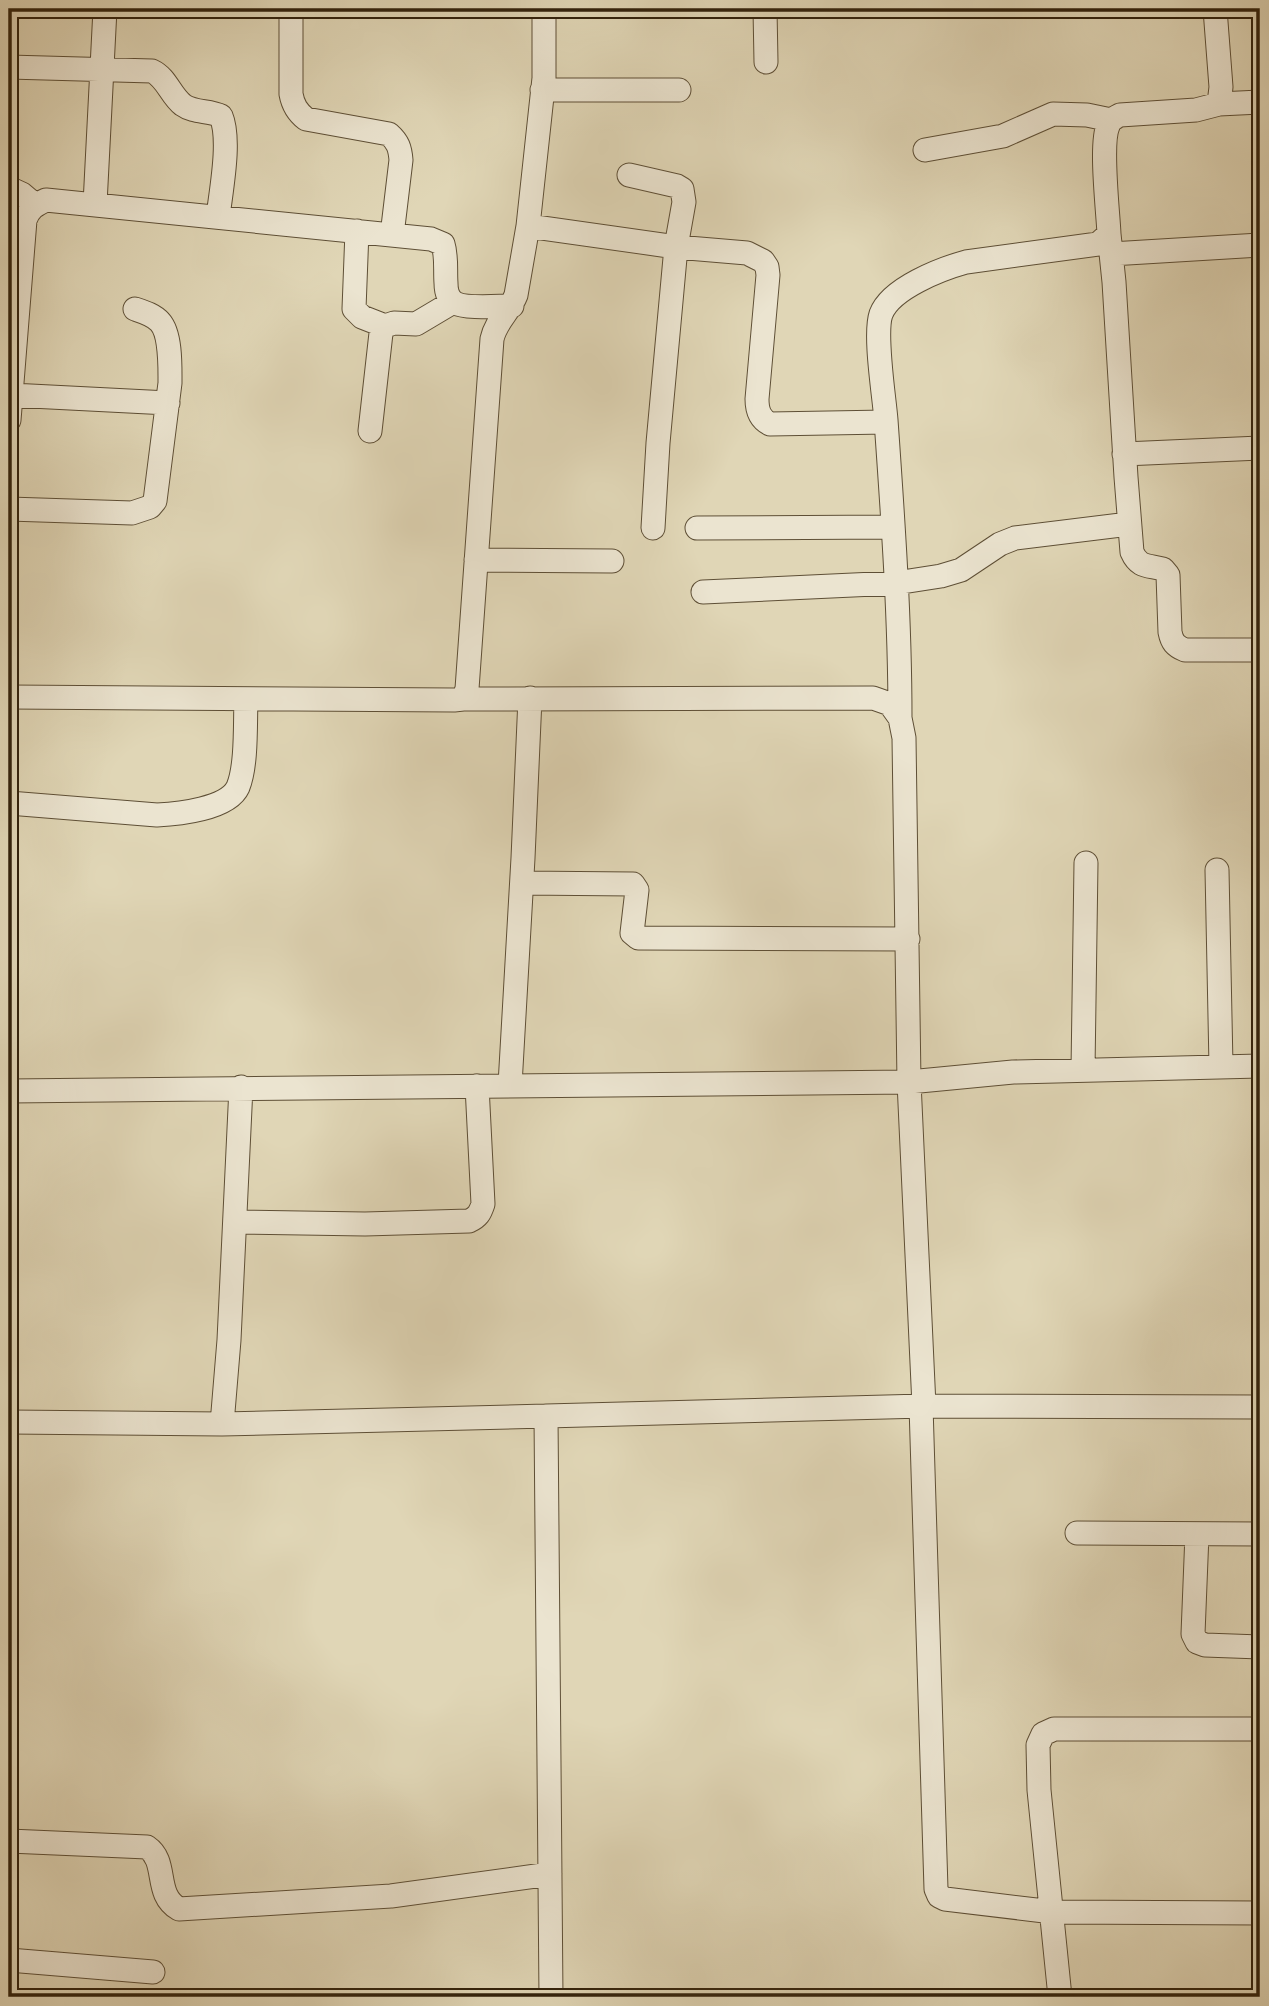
<svg xmlns="http://www.w3.org/2000/svg" width="1269" height="2006" font-family="'IM FELL French Canon',serif">
<rect width="100%" height="100%" fill="#e0d6b6"/>
<filter id="stains"><feTurbulence type="fractalNoise" baseFrequency=".00286" numOctaves="4"/><feColorMatrix values="0 0 0 0 .2 0 0 0 0 .09 0 0 0 0 .02 0 0 0 .5 -.17"/></filter>
<radialGradient id="worn" r=".72"><stop offset=".6" stop-color="#630" stop-opacity="0"/><stop offset="1" stop-color="#630" stop-opacity=".3"/></radialGradient>
<g fill="none" stroke-linecap="round" stroke-linejoin="round">
<defs>
<path id="minor" d="M291,9V94C293,105 297,112 306,119L389,134C398,142 400,148 401,160L392,235
M765,9L766,62
M9,67L152,71C167,78 170,95 183,105C194,113 209,110 221,116C231,140 221,190 218,217
M542,90H679
M1219,104L1260,102
M925,150L1003,136L1053,114L1087,115L1111,120
M629,175L677,186L682,189L684,202L676,247L658,443L653,528
M9,188L22,194L35,205
M95,204L105,9
M528,226L676,247L747,253L763,261L767,267L768,275L757,399C757,411 760,419 770,424L886,422
M357,231L354,309L362,317L385,326
M1109,234L1114,282L1126,477L1132,552C1139,568 1148,565 1163,569L1168,575L1170,632C1172,642 1175,646 1185,650H1260
M1111,254L1260,245
M11,395L168,403
M9,420L25,220C29,209 35,205 46,200L431,239L443,244C447,257 445,270 446,283C446,291 448,299 455,303C466,309 498,306 512,306
M370,431L381,333L385,326L394,323L416,324L453,302
M1124,454L1260,448
M9,509L132,513L150,507L155,501L170,383C170,367 171,334 160,322C154,315 144,312 135,309
M697,528L892,527
M476,560L612,561
M703,592L896,583L941,576L961,570L1000,544L1015,538L1129,524
M9,697L454,700L463,699L467,689L492,339C496,321 510,311 516,295L528,226L544,78V9
M463,699L873,698L890,704L900,718L904,738L909,1082L924,1406
M900,718C900,619 893,519 886,420C884,395 874,334 881,314C891,288 941,269 966,262L1098,244L1109,234C1108,211 1100,144 1108,126C1110,120 1114,118 1120,115L1196,110L1219,104L1221,87L1215,9
M9,803L157,815C178,814 228,809 238,787C247,765 245,723 246,699
M1217,870L1221,1066
M522,883L633,884L637,890L632,933L638,938L908,939
M1083,1070L1086,863
M510,1085L523,858L530,698
M9,1091L909,1082L1013,1072L1260,1066
M235,1222L365,1224L469,1221C478,1217 480,1213 483,1204L477,1086
M921,1406L936,1889L939,1896L945,1899L1053,1912L1260,1913
M546,1416L924,1406L1260,1407
M9,1422L222,1424L546,1416L551,1997
M222,1424L229,1340L241,1087
M1077,1533L1260,1534
M1197,1534L1193,1634L1197,1642L1205,1645L1260,1647
M9,1841L147,1847C169,1862 153,1894 179,1909L391,1896L550,1874
M9,1960L153,1972
M1060,1997L1039,1790L1038,1745L1043,1734L1054,1729H1260"/>
</defs>
<use href="#minor" stroke="#5e4f36" stroke-width="25"/>
<use href="#minor" stroke="#ebe4d0" stroke-width="23"/>
</g>
<rect width="1269" height="2006" fill="none" stroke="#e0d6b6" stroke-width="35"/>
<rect x="10" y="10" width="1248" height="1985" fill="none" stroke="#32220c" stroke-width="3.5"/>
<rect x="18" y="18" width="1234" height="1971" fill="none" stroke="#32220c" stroke-width="2"/>
<rect width="100%" height="100%" filter="url(#stains)"/>
<rect width="100%" height="100%" fill="url(#worn)"/>
</svg>
